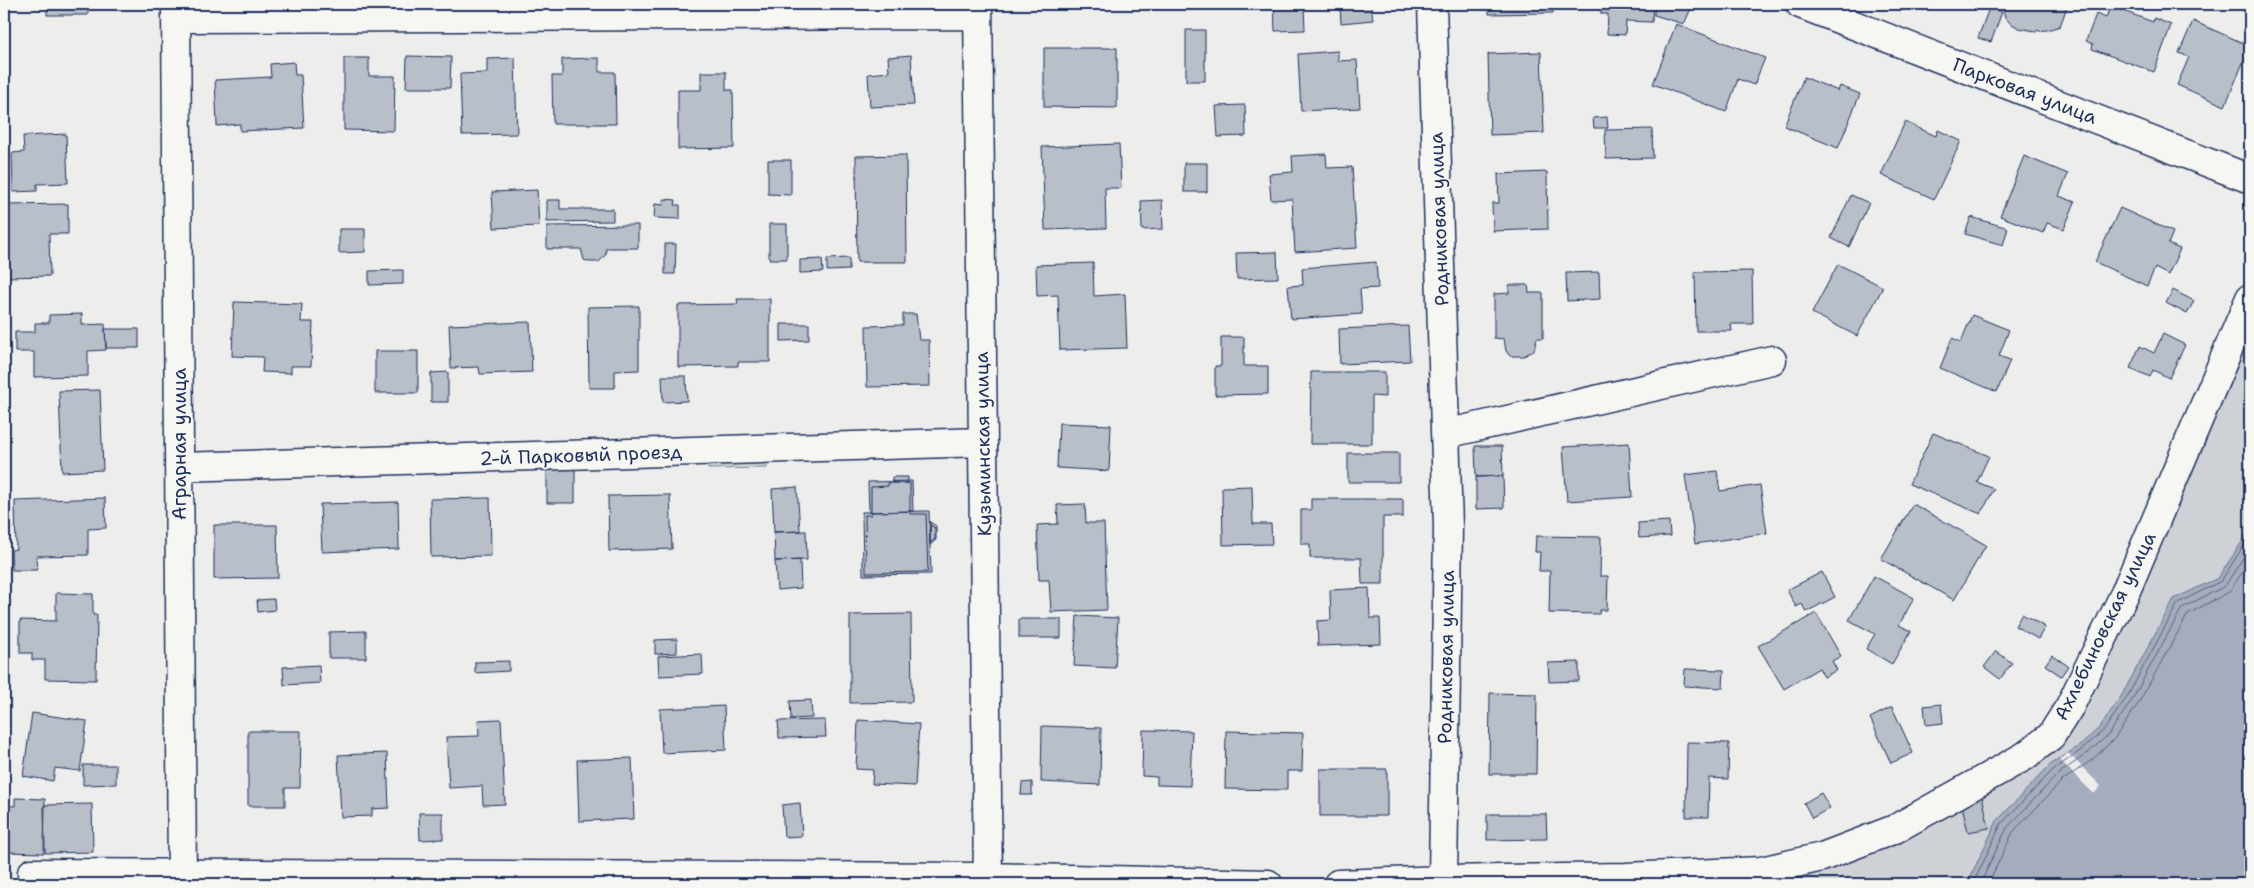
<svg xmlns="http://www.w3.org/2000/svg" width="2254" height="888" font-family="'Shantell Sans',sans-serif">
<rect width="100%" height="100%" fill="#edeeec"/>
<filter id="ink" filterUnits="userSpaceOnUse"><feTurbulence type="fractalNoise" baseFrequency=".02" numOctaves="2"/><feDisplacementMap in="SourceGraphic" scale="10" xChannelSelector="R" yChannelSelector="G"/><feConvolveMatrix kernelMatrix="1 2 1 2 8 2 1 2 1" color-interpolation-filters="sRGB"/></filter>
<g filter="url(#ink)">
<path fill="#ced2d7" stroke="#74809a" d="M2250,313V530L2218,578L2174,599L2122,695L2100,727L2081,745L2050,765L1997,821L1967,884H1414L1413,880L1805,878L2012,770L2085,696L2119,640L2116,617Z
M767,457V468L708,469V462Z"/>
<path fill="#a5acbc" stroke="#6e7a96" d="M2250,530V884H1967L1997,821L2050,765L2081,745L2100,727L2122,695L2174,599L2218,578Z"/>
<path fill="#edeeec" d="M2068,753L2101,786L2094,794L2060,760Z"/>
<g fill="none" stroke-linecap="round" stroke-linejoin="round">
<path stroke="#526184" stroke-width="1" d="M1973,884L2001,824L2053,770L2084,748L2104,730L2127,697L2178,603L2221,581L2250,536
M1980,884L2007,828L2057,775L2088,753L2109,734L2132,700L2182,608L2225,586L2250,547
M1988,884L2013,832L2062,781L2093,759L2115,738L2138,704L2188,614L2229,592L2250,561"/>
</g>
<path fill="#b9bfc8" stroke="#1b2f5e" d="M47,4H88V15H47Z
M1274,4H1304L1305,30L1275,31Z
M1371,4L1373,20L1341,23L1340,7Z
M1489,4H1552L1553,13L1489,14Z
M1601,4H1653L1652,22L1626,21L1625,35L1607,34L1608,14H1601Z
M1655,4H1693L1684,24L1654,15Z
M2001,4H2068L2060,26L2047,30L2035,31L2019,28L2010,23L2005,17Z
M2110,6L2153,22L2154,18L2171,25L2154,72L2092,49L2093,44L2086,41L2096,14L2106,18Z
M1989,8L2002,12L1991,42L1978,38Z
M2193,21L2250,46L2225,106L2177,85L2189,57L2179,53Z
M1676,24L1765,58L1754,85L1738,79L1726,112L1653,84Z
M1186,30H1205V81H1186Z
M1044,48H1117V108L1044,107Z
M1338,51V61L1357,60L1360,108L1301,111L1298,54Z
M1541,52L1544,133L1490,135L1488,54Z
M911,55L914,105L870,107L868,74L889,72L888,57Z
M407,56L451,57L450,88H406Z
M344,58H369V76H395L394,131L344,130Z
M515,58L517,134L462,135L460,74L487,73V59Z
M599,58V72H615L616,124H553L552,76H562V59Z
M294,62L295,75H301L304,128L240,131V124L217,126L215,80L271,77L270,64Z
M701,72H726V90H733L734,148L678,149V90H701Z
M1804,77L1838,91L1840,86L1860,94L1838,148L1784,126Z
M1245,105L1246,136L1218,137L1216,106Z
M1607,117L1608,128H1594L1593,118Z
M1905,122L1936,136L1938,130L1961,141L1934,199L1881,175Z
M1652,129L1653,158L1606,159L1605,130Z
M66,134L68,183L37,184V191L13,192L12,153L24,152L23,136Z
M1119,144L1121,188H1105L1106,228L1045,230L1042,147Z
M1326,154L1327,168L1352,167L1357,248L1295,252L1292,199L1271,200L1269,174L1293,172L1292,156Z
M906,155L907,262H857L856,156Z
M2024,156L2068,174L2059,196L2075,202L2064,229L2047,223L2043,233L2000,216Z
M768,160H791V195L768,194Z
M1184,163H1207V192H1184Z
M1547,172L1548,229L1493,231L1492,203H1499L1498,174Z
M537,190L539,226L494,228L492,192Z
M1851,195L1869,203L1849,247L1831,238Z
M664,199L676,200L675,205H680V219L654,218L655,204L663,205Z
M547,200H560V209H613V221L547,222Z
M1162,200L1163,229L1142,230L1141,201Z
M68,204V234H49L50,276L4,277V205Z
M2120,208L2173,232L2168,244L2180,249L2168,275L2155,268L2147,286L2095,262Z
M1971,217L2008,228L2003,245L1965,234Z
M769,224H787V259H769Z
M638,225V248H606V254L599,262H589L584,260L581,249H547V226Z
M339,229H365V252L339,253Z
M665,244H676L675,274H665Z
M1277,252L1278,278L1237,279L1236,253Z
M849,258V270L827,271V259Z
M822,259L823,272L800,273V260Z
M1376,262L1378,288L1360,289L1362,314L1291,319L1288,286L1303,285L1302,268Z
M1093,263L1094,296L1125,294L1127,348L1060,350L1058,295L1037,296L1036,265Z
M1838,264L1883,287L1857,336L1812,313Z
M403,270V284L369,285V271Z
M1752,271L1753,324H1731L1732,331H1696L1695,272Z
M1599,272L1600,299L1567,301L1566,273Z
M1509,285H1528L1529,293H1543V338H1537L1534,350L1524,356H1510L1506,351L1504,339L1494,338V294L1509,293Z
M2173,290L2194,301L2187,314L2166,303Z
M737,299H770V362H738V366L678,367V305L738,304Z
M234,302L302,304L301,322H313L311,366H291V373L262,372L263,357L232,356Z
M639,306V370L615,371V388H589L588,307Z
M82,314V325L105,324L106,350L88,351V376L34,377V352H15V332H35V323H49V315Z
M903,314H916L919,340H929L930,386L867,387L866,326L903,325Z
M1972,315L2009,330L1999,356L2010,360L1997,392L1940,368L1952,338L1961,342Z
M530,322L532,372L480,374L479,367L451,368L449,325Z
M781,324H809V340L781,341Z
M1408,326L1410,361L1340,364L1339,329Z
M105,329H139V348H106Z
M2163,334L2185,345L2169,378L2153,370L2150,377L2130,368L2140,346L2154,353Z
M1221,337H1244V366H1268V394L1215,395V366H1221Z
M375,351H418V393H375Z
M448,372V402H431V373Z
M1311,372H1385V397L1372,396V444H1310Z
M662,376H686L687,401L663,402Z
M100,390L103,470L62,472L59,391Z
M1059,423L1111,425L1109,471L1057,468Z
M1933,433L1989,456L1977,482L1994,489L1981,514L1909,484Z
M1629,443L1632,497L1567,501L1563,447Z
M1475,446H1502L1503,476L1476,477Z
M1348,453H1399V482H1348Z
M547,469H575V503H547Z
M1717,471L1720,491L1760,485L1767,533L1695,544L1685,475Z
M1503,476L1504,508L1476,509V477Z
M892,477H908V483H892Z
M912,481L913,511L869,512L868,482Z
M888,483H910V514H926L928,572L866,573L865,515H871V487L888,486Z
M1252,486L1253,524H1271L1272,544L1223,545L1222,487Z
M797,487L800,531L774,532L772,489Z
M670,495L672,549L609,551L608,496Z
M105,498L106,528L88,529V555L36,556L37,570H12L11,550L16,549L15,501Z
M490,498L491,556L431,557L430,499Z
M1311,499H1403V517H1383V584H1362L1361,558H1310V544H1301V510H1311Z
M398,502L399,549L322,552L320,504Z
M1085,504L1086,523H1104L1107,610L1051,612L1049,580H1039L1037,525L1058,524L1057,505Z
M1913,504L1986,545L1954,600L1881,559Z
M929,511L931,574L863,575L862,512Z
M1669,521L1670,536L1639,538L1638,523Z
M930,522L936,526V540L930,545Z
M214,525H277L278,578L214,579Z
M930,525L935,528V539L930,543Z
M806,531L807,560L775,561L774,532Z
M1536,536L1601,537L1600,576H1608L1607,610H1600L1599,614L1549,613L1550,571H1539L1540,552H1535Z
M800,560L801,588L777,590L775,561Z
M1822,572L1835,597L1806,612L1802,604L1796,607L1787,590Z
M1874,576L1914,598L1899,625L1911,631L1892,664L1866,649L1875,634L1849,620Z
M1369,588L1370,618H1380L1381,644L1318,646L1317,621L1331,620L1330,590Z
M56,593L93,594V615H97L96,680L45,679V660H32V653H20V620L56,621Z
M274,599L275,610L258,612L257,600Z
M1816,613L1841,656L1832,661L1837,670L1824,677L1819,668L1784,689L1758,646Z
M911,614L912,702L850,703V615Z
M2022,614L2045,627L2038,639L2015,626Z
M1077,616L1118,618L1115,668L1074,666Z
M1019,619H1061V638H1019Z
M366,631V658H329V632Z
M677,639V653L655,654V640Z
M1996,651L2012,663L2000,679L1984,667Z
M702,654L703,674L659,676L658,656Z
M2052,655L2068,666L2061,676L2045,665Z
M509,661V671L475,673V662Z
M1579,662V681L1549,682L1548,663Z
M319,665L320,683L284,685L283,667Z
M1685,669L1724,670L1723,688L1684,686Z
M1490,693L1537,694L1536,774H1489Z
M811,700L812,718L791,719L790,701Z
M1941,704L1943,723L1926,725L1924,706Z
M724,706L726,750L662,753L660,709Z
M1892,707L1913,753L1891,763L1870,718Z
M32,713L87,721L80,771L55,768L53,781L23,776Z
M501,719L505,804L483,805L482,786L449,788L446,737L479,736L478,720Z
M825,720L826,737L779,738L778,721Z
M858,720L919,724L915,786L872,784L873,770L856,769Z
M1042,726L1101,728L1100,785L1041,782Z
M1143,730L1192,731L1190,786L1157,785V777L1142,776Z
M248,731H301L300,788H285V806H248Z
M1226,731L1303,733L1302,771H1287V790L1225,789Z
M1687,742L1729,743L1728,779L1709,778L1708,817H1686Z
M387,753L389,808L372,809V816L341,817L338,755Z
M632,758L634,819L579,821L577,760Z
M83,765H116V784L83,785Z
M1320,769H1387V816H1320Z
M1032,782V795H1021L1022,783Z
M1821,793L1830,808L1812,818L1804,803Z
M1982,796L1989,828L1968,832L1961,801Z
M15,798L45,799L44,853L6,852V805L15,806Z
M800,803L802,836L784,837L782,805Z
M92,804L93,852L45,853L44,805Z
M419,813H443V839L420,840Z
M1487,814H1546L1547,839L1487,840Z
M4,869H7V884H4Z"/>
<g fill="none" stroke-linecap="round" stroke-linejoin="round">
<defs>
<path id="minor" d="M176,4L182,884
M978,4L988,884
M1432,4L1448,527L1443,880
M1800,4L2250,179
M176,18L977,15
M1445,434L1772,360
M179,467L983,442
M32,873L988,877L1268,884
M1338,884L1443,880L1626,877L1761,871L1822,857L1895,829L2025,756L2051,736L2070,706L2125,593L2250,298"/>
</defs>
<use href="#minor" stroke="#1b2f5e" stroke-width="31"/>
<use href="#minor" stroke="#f6f6f2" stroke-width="28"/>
</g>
</g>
<g text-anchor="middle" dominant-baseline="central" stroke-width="4" stroke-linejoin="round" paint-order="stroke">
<g font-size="19" fill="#1b2f5e" stroke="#f6f6f2">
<text transform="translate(2025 91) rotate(21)">Парковая улица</text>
<text transform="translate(1439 219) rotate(-92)">Родниковая улица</text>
<text transform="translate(179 444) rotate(-90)">Аграрная улица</text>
<text transform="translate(983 444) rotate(-91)">Кузьминская улица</text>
<text transform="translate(581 455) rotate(-2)">2-й Парковый проезд</text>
<text transform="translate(2105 626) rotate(-64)">Ахлебиновская улица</text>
<text transform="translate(1446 657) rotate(-89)">Родниковая улица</text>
</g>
</g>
<rect width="2254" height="888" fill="none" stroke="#f6f6f2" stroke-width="20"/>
<rect x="10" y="10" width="2234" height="868" fill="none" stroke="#1b2f5e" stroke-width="2" filter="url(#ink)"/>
</svg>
